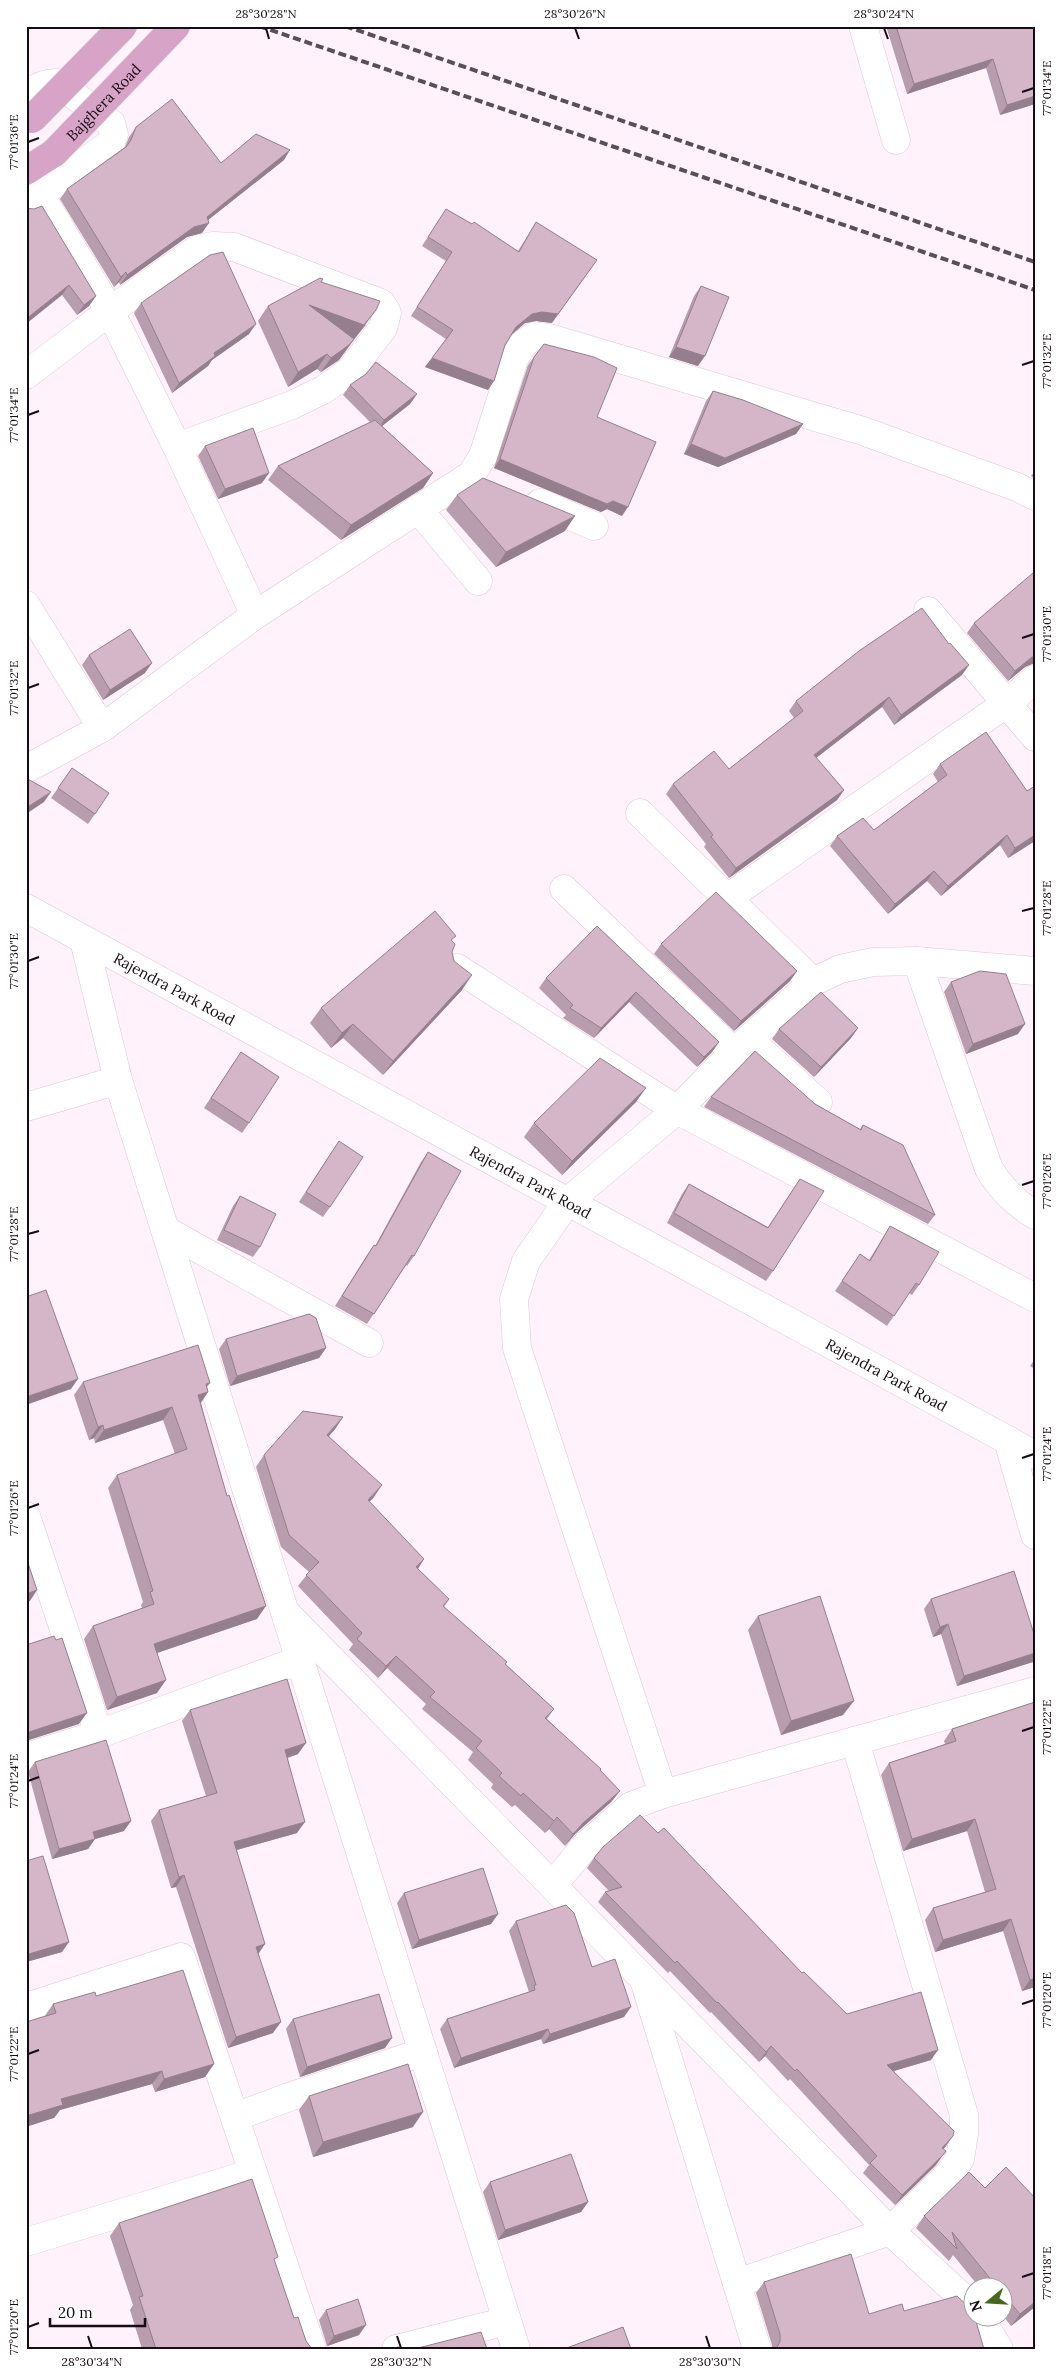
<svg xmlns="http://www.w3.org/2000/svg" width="1061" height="2375" font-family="Lora,serif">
<rect width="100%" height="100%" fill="#fff2fa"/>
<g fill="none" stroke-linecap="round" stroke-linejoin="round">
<defs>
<g id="minor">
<path d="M863,26L896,140"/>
<path d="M26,94C37,87 45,83 58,83L111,123L114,134L110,144L26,204"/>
<path d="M40,195L110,311L177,447L255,615"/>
<path d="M26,375L110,311L196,250L213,246L234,247L381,303L387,313L383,328L350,371L323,390L292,405L177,447"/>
<path d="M540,503L594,526"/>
<path d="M418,509L478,581"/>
<path d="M26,605L102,728"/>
<path d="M928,611L1035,737"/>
<path d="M26,769L102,728L255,615L471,475L483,456L514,359L523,344L534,336L549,338L863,431L1017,487L1035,496"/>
<path d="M640,813L813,982"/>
<path d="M564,889L734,1052"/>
<path d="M726,899L1007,703L1035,679"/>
<path id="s1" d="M26,908L1035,1455"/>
<path d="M84,940L118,1080L516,2349"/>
<path d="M917,961L989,1169C1001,1189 1015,1203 1035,1215"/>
<path d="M457,968L677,1110L1035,1298"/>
<path d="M749,1040L818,1102"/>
<path d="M26,1107L118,1080"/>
<path d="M165,1230L369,1343"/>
<path d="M1008,1440L1035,1535"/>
<path d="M26,1516L99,1734"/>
<path d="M289,1616L890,2231L974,2308"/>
<path d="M26,1757L99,1734L300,1660"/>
<path d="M663,1794L517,1348L514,1299L526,1261L567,1202L677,1110L734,1052L813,982L840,969L873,962L917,961L1035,971"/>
<path d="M553,1885L585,1846L631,1806L663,1794L1035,1691"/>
<path d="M644,1980L757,2349"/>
<path d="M26,2007L181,1957L312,2349"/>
<path d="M235,2117L289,2097L423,2052"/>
<path d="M26,2242L253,2173"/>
<path d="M737,2283L890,2231L948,2175L960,2159L964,2134V2115L855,1741"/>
<path d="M980,2318L999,2349"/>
<path d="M396,2349L507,2321"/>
</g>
<path id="major" d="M26,171L54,153"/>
</defs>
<use href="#minor" stroke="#e3c4d7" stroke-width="29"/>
<use href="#major" stroke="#d5d3d5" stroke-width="29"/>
<use href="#minor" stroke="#fff" stroke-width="28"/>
<use href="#major" stroke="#d7a3c7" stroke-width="28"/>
<path stroke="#5a4f56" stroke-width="4" stroke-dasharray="8 4" stroke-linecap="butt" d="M259,26L1035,290
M345,26L1035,262"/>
<defs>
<g id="major-bridge">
<path d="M32,119L123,26"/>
<path id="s2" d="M54,153L176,26"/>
</g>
</defs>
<use href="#major-bridge" stroke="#d5d3d5" stroke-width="29" stroke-linecap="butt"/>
<use href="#major-bridge" stroke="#d7a3c7" stroke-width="28"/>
</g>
<path fill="#b79dad" d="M886,26H1035V104L1000,115L986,68L907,94Z
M136,127L221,163L284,160L208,220L202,233L187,237L120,285L119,282L114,287L60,199L67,189L125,147L129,137Z
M26,208L96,296L89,306L77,315L62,295Z
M446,209L518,251L536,222L552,323L536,321L525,323L512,334L505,345L488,390L425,367L446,339L411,316L446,261L422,246Z
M321,282L366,325L354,339L339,360L321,372L317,369L288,387L258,321L268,306Z
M701,286L698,366L669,357L694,296Z
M141,303L249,334L212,360L208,366L172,393L134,313Z
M544,344L597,417L622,516L607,509L601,512L494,468L528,365Z
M350,385L417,394L410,404L382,426L433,473L423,488L341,540L268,480L278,466L370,422L343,395Z
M713,391L803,424L796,434L718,467L684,454L706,401Z
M205,446L262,483L218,499L198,456Z
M1035,471V479L1031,476Z
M457,495L565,531L496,567L446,510Z
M974,623L1032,664L1025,667L1008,681L967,633Z
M89,655L145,673L103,700L82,665Z
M962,675L894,725L882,707L816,758L844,790L837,800L729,878L704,847L706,844L666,794L673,784L729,769L794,718L789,711L796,701Z
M940,764L1027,791L1035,786V841L1008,858L1000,845L941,896L927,881L888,914L830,846L837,836L874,830L938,782L933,774Z
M72,768L95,814L88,824L51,798Z
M597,926L719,1042L712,1052L697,1067L629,1002L594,1038L563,1018L566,1015L539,988L546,978Z
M452,942V952L462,990L383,1075L343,1038L331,1048L310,1023L321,1008Z
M661,944L797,971L790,981L734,1031L654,954Z
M951,982L1018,1034L966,1054L944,992Z
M858,1028L851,1038L814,1077L772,1039L779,1029Z
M234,1062L249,1123L242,1133L204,1108Z
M711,1097L815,1104L860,1129L863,1125L935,1215L928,1224L704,1107Z
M636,1102L562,1175L524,1137L534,1123Z
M332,1151L330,1207L323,1217L299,1202Z
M428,1152L414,1256L407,1266L406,1265L367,1324L335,1306L367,1255L374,1245L375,1246L421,1162Z
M800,1179L773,1271L766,1281L667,1223L682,1194L689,1184L768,1227Z
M240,1196L260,1247L253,1257L217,1240L233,1206Z
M890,1226L919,1285L912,1295L909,1293L887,1326L835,1291L860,1254L869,1260Z
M226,1339L326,1348L319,1358L230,1386L219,1349Z
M1035,1359V1369L1030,1366Z
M83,1382L207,1387L208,1392L201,1403L257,1619L157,1653V1693L107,1710L84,1639L93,1626L142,1608L141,1605L143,1602L108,1488L117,1475L175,1454L163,1420L95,1443L94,1438L89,1440L74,1395Z
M343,1417L335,1429L329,1436L374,1497L369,1502L424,1559L418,1569L449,1599L444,1607L554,1709L547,1719L600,1770L620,1791L611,1802L575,1834L565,1846L549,1829L545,1833L515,1805L512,1807L491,1788L493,1784L468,1760L473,1752L422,1709L426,1704L387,1668L378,1678L349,1650L353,1644L298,1586L309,1572L281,1547L256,1467L264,1455Z
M931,1599L1033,1662L957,1686L941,1634L933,1637L924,1609Z
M758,1616L843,1715L781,1735L748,1630Z
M1035,1702V1987L1022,1991L1003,1931L935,1952L925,1920L933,1908L985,1892L967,1831L903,1851L881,1775L889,1763L945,1744L944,1741L952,1729Z
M190,1710L298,1754L288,1758L297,1833L237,1850L258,1953L273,2033L228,2048L176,1887L171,1888L151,1821L159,1810L206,1796L182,1721Z
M35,1762L124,1831L95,1839L88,1849L52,1859L28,1772Z
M658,1833L802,1973L847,2014L931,2060L894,2071L946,2146L943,2149L936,2165L895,2205L863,2173L869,2165L790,2079L788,2081L765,2056L759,2062L711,2012L710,2013L670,1971L668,1973L598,1902L605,1892L609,1891L587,1868L594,1858Z
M26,1861L62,1952L26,1962Z
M404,1893L498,1914L491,1924L412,1949L397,1903Z
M516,1921L592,1967L624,2017L543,2044L541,2039L454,2068L440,2029L447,2019L529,1992L509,1931Z
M96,1996L214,2064L205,2077L155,2092L152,2084L60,2110L54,2118L44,2017L53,2004Z
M293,2019L385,2048L300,2077L286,2029Z
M309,2096L413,2127L313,2157L299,2110Z
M490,2182L588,2202L581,2212L498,2240L483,2192Z
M985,2188L1035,2307L1011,2326L1004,2317V2288H980L953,2255L949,2261L916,2228L924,2216Z
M119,2223L275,2262L294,2318L306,2341L312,2349H142L130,2310L133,2305L110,2236Z
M764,2282L869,2314L904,2311L984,2349H772V2345L756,2293Z
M326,2310L359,2335L327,2346L319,2320Z"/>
<path fill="#957f8d" d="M993,59L986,68L907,94L914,84Z
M1035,96V104L1000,115L1007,105Z
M290,150L284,160L203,224L209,223L202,233L187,237L120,285L127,275L207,217Z
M597,260L552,323L536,321L525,323L510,336L516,327Z
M126,272L119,282L114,287L121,277Z
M69,285L62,295L26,324V319Z
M96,296L89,306L77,315L84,305Z
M309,305L376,310L339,360L321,372L331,358Z
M256,324L249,334L212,360L208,366L172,393L179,383L214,353Z
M676,347L705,356L698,366L669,357Z
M327,354L317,369L288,387L298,372Z
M432,358L494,381L488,390L425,367Z
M417,394L410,404L377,430L384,420Z
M803,424L796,434L718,467L684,454L691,444Z
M500,459L613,501L628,507L622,516L607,509L601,512L494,468Z
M269,473L262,483L218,499L225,489Z
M433,473L423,488L341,540L351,525Z
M575,516L565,531L496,567L506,552Z
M1035,656V664H1032L1025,667L1008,681L1015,671L1032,657Z
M152,663L145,673L103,700L110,690Z
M969,665L962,675L894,725L901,715Z
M889,697L882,707L807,765L814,755Z
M844,790L837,800L729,878L736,868Z
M51,792L44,802L26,814V808Z
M1007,835L1000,845L941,896L948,886Z
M1035,835V841L1008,858L1015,848Z
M934,871L927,881L888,914L895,904Z
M797,971L790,981L734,1031L741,1021Z
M472,975L462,990L383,1075L393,1061Z
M636,992L629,1002L594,1038L601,1028Z
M353,1024L343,1038L331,1048L342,1033Z
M1025,1024L1018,1034L966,1054L973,1044Z
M858,1028L851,1038L814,1077L821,1067Z
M719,1042L712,1052L697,1067L704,1057Z
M646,1088L636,1102L562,1175L572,1161Z
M326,1348L319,1358L230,1386L237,1376Z
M78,1379L71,1389L26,1405V1397Z
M210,1383L201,1394L208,1392L199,1405L189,1408L206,1384Z
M172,1407L163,1420L95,1443L104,1430Z
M343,1417L335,1429L319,1447L327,1435Z
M103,1425L94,1438L89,1440L98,1427Z
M382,1485L374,1497L360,1512L368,1500Z
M424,1559L416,1571V1567Z
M37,1590L30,1601L26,1602V1594Z
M266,1606L257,1619L145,1657L154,1644Z
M948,1624L941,1634L933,1637L940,1627Z
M1035,1653V1659L1033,1662L957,1686L964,1676Z
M396,1656L387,1668L378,1678L386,1666Z
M166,1680L157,1693L107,1710L117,1697Z
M854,1701L843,1715L781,1735L791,1721Z
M87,1713L79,1724L26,1741V1733Z
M306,1743L298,1754L277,1761L285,1750Z
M620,1791L611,1802L575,1834L565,1846L573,1834L583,1823Z
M557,1817L549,1829L545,1833Z
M975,1819L967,1831L903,1851L912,1839Z
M131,1821L124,1831L95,1839L88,1849L52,1859L59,1849L93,1832Z
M305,1822L297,1833L226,1853L234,1842Z
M184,1875L176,1887L171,1888L179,1877Z
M498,1914L491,1924L412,1949L419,1940Z
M1011,1919L1003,1931L935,1952L943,1940Z
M69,1942L62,1952L26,1962V1957L29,1954Z
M265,1944L257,1956L256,1947Z
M1035,1978V1987L1022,1991L1030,1980Z
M631,2007L624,2017L543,2044L550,2034Z
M281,2022L273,2033L228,2048L236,2037Z
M548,2029L541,2039L454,2068L461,2058Z
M392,2038L385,2048L300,2077L307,2067Z
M771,2046L765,2056L759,2062L766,2052Z
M938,2050L931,2060L880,2075L887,2065Z
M214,2064L205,2077L155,2092L164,2079Z
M162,2071L152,2084L60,2110L54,2118L26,2127V2116L61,2099Z
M423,2112L413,2127L313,2157L323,2142Z
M953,2136L946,2146L935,2158L942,2148Z
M946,2151L936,2165L895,2205L902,2195Z
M588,2202L581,2212L498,2240L505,2230Z
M1035,2302V2307L1011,2326L1020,2314Z
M366,2325L359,2335L327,2346L334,2336Z"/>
<path fill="#d5b6c9" stroke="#957f8d" d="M896,26H1035V96L1007,105L993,59L914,84Z
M172,99L221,163L256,134L290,150L207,217L209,223L194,227L127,275L126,272L121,277L67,189L126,147L131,140L136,127Z
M42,206L96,296L84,305L69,285L26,319V208L34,209Z
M446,209L472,224L474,222L519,252L536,222L597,260L558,314L542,312L532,314L516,327L505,345L494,381L432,358L453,330L417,307L452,252L428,237Z
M223,252L256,324L214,353L215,356L179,383L141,303L210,255Z
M320,278L323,279L321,282L380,301L376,310L364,325L309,305L354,339L349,345L331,358L327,354L298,372L268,306Z
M701,286L729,297L705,356L676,347Z
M544,344L594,357L617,368L597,417L656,442L628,507L613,501L607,504L500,459L534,357Z
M376,362L417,394L384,420L350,385L366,374Z
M713,391L743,400L803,424L725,458L691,444Z
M375,420L433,473L351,525L278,466Z
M253,428L269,473L225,489L205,446Z
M483,478L575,516L506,552L457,495Z
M1033,573L1035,574V656L1032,657L1015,671L974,623Z
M922,608L949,644L950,643L969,665L901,715L889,697L814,755L844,790L736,868L711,837L713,835L673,784L714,751L729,769L803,711L796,701L859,651Z
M130,629L152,663L110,690L89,655Z
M986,732L1027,791L1035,786V835L1015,848L1007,835L948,886L934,871L895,904L837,836L863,818L874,830L947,775L940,764Z
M72,768L109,793L95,814L58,788Z
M26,778L51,792L26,808Z
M716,892L797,971L741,1021L661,944Z
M435,911L456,936L451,940L455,944L452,952L454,961L472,975L393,1061L353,1024L342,1033L321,1008Z
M597,926L719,1042L704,1057L636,992L601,1028L570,1008L573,1005L546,978Z
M980,971L1006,974L1025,1024L973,1044L951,982Z
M821,992L858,1028L821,1067L779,1029Z
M755,1051L815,1104L861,1130L863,1125L903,1145L935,1215L711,1097Z
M241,1052L279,1077L249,1123L211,1098Z
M600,1058L646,1088L572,1161L534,1123Z
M339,1141L363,1157L330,1207L306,1192Z
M428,1152L461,1171L414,1256L412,1255L374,1314L342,1296L374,1245L376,1246Z
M800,1179L824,1191L773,1271L674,1213L689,1184L768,1228Z
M240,1196L276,1214L260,1247L224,1230Z
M890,1226L939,1252L919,1285L916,1283L894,1316L842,1281L860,1254L870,1261Z
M46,1290L78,1379L26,1397V1297Z
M309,1314L316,1318L326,1348L237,1376L226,1339Z
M198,1345L210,1383L206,1384L208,1392L198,1395L227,1496L229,1495L266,1606L154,1644L166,1680L117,1697L93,1626L154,1604L150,1592L153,1591L117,1475L187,1449L172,1407L104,1430L103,1425L98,1427L83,1382Z
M303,1411L343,1417L327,1435L382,1485L368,1500L424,1559L416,1567L449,1599L443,1606L507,1662L505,1664L554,1709L545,1718L601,1769L600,1770L620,1791L583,1823L573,1834L557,1817L554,1821L523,1793L521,1796L499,1776L502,1773L476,1748L482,1741L430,1697L435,1692L396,1656L386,1666L357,1639L362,1633L306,1575L319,1562L289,1535L264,1455Z
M26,1557L37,1590L26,1594Z
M1014,1571L1035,1637V1653L964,1676L948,1624L940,1627L931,1599Z
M820,1596L854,1701L791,1721L758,1616Z
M54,1636L56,1640L62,1638L87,1713L26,1733V1645Z
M287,1679L306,1743L285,1750L305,1822L234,1842L265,1944L256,1947L281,2022L236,2037L184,1875L179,1877L159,1810L217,1793L190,1710Z
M1035,1702V1978L1030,1980L1011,1919L943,1940L933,1908L996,1889L975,1819L912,1839L889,1763L956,1741L952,1729Z
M106,1740L131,1821L93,1832L95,1839L59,1849L35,1762Z
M640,1815L658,1833L664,1828L802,1973L804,1972L847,2014L921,1992L938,2050L887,2065L954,2131L953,2136L942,2148L946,2151L943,2155L902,2195L870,2163L877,2156L797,2069L795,2071L771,2046L766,2052L718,2002L717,2003L677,1961L675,1963L605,1892L622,1887L594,1858L603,1847Z
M43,1856L69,1942L29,1954L26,1946V1861Z
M483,1868L498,1914L419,1940L404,1893Z
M566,1905L574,1913L592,1967L615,1959L631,2007L550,2034L548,2029L461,2058L447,2019L535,1990L534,1985H536L516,1921Z
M183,1970L214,2064L164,2079L162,2071L61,2099L63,2105L26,2116V2022L56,2013L53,2004L95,1992L96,1996Z
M379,1994L392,2038L307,2067L293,2019Z
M408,2064L423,2112L323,2142L309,2096Z
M571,2154L588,2202L505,2230L490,2182Z
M1006,2167L1035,2198V2302L1020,2314L1004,2295V2288H998L952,2232L957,2249L924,2216L969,2172L985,2188Z
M252,2179L278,2257L274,2259L294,2318L298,2317L306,2341L312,2349H156L139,2297L143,2296L119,2223Z
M851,2254L869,2314L902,2304L904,2311L957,2296L972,2310L974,2318H975L984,2349H776L780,2342V2334L764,2282Z
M358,2299L366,2325L334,2336L326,2310Z
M623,2327L631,2349H564Z
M481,2332L487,2349H414Z
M398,2347L406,2349H393Z"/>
<path fill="none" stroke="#160c13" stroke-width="2" d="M266,28L269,39M575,28L579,39M884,28L888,39M1022,92L1034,88M28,142L39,138M1022,365L1034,361M28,415L39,411M1022,638L1034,634M28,688L39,684M1022,911L1034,908M28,961L39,957M1022,1185L1034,1181M28,1234L39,1231M1022,1458L1034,1454M28,1508L39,1504M1022,1731L1034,1727M28,1781L39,1777M1022,2004L1034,2000M28,2054L39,2050M1022,2277L1034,2273M28,2327L39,2323M88,2336L92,2348M397,2336L401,2348M706,2336L710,2348"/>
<g text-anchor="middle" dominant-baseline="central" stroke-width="5" stroke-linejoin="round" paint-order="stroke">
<g font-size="15" fill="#160c13" stroke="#fff">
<text stroke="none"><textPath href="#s2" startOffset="71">Bajghera Road</textPath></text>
<text stroke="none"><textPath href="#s1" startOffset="169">Rajendra Park Road</textPath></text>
<text stroke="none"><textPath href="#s1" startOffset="574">Rajendra Park Road</textPath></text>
<text stroke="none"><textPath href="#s1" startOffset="979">Rajendra Park Road</textPath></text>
</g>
</g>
<rect width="1061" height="2375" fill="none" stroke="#ffffff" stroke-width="55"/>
<g transform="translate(988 2302) rotate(252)"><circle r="24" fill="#ffffff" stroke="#a29ea1"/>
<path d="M0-4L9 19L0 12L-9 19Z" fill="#48681e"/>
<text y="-8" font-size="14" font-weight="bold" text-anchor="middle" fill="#160c13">N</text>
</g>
<path d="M50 2318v8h95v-8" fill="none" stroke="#160c13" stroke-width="2.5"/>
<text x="58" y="2318" font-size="15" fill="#160c13" stroke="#ffffff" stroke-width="4" paint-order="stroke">20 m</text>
<rect x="28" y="28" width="1006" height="2320" fill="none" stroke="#160c13" stroke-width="2"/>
<g font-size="12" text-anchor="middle" fill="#160c13">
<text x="266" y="18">28°30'28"N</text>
<text x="575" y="18">28°30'26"N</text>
<text x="884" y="18">28°30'24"N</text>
<text transform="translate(1047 88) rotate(-90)" y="4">77°01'34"E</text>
<text transform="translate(14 142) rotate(-90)" y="4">77°01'36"E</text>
<text transform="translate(1047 361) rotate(-90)" y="4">77°01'32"E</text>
<text transform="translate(14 415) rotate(-90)" y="4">77°01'34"E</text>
<text transform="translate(1047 634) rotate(-90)" y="4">77°01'30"E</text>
<text transform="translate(14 688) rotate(-90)" y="4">77°01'32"E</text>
<text transform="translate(1047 908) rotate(-90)" y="4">77°01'28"E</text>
<text transform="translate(14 961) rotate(-90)" y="4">77°01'30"E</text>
<text transform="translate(1047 1181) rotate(-90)" y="4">77°01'26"E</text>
<text transform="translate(14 1234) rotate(-90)" y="4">77°01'28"E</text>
<text transform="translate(1047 1454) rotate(-90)" y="4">77°01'24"E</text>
<text transform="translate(14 1508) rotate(-90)" y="4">77°01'26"E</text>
<text transform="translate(1047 1727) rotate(-90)" y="4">77°01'22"E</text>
<text transform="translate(14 1781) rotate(-90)" y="4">77°01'24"E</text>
<text transform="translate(1047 2000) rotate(-90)" y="4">77°01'20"E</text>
<text transform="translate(14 2054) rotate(-90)" y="4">77°01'22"E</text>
<text transform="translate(1047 2273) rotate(-90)" y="4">77°01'18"E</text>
<text transform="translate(14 2327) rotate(-90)" y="4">77°01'20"E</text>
<text x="92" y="2366">28°30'34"N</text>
<text x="401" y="2366">28°30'32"N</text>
<text x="710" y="2366">28°30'30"N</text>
</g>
</svg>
